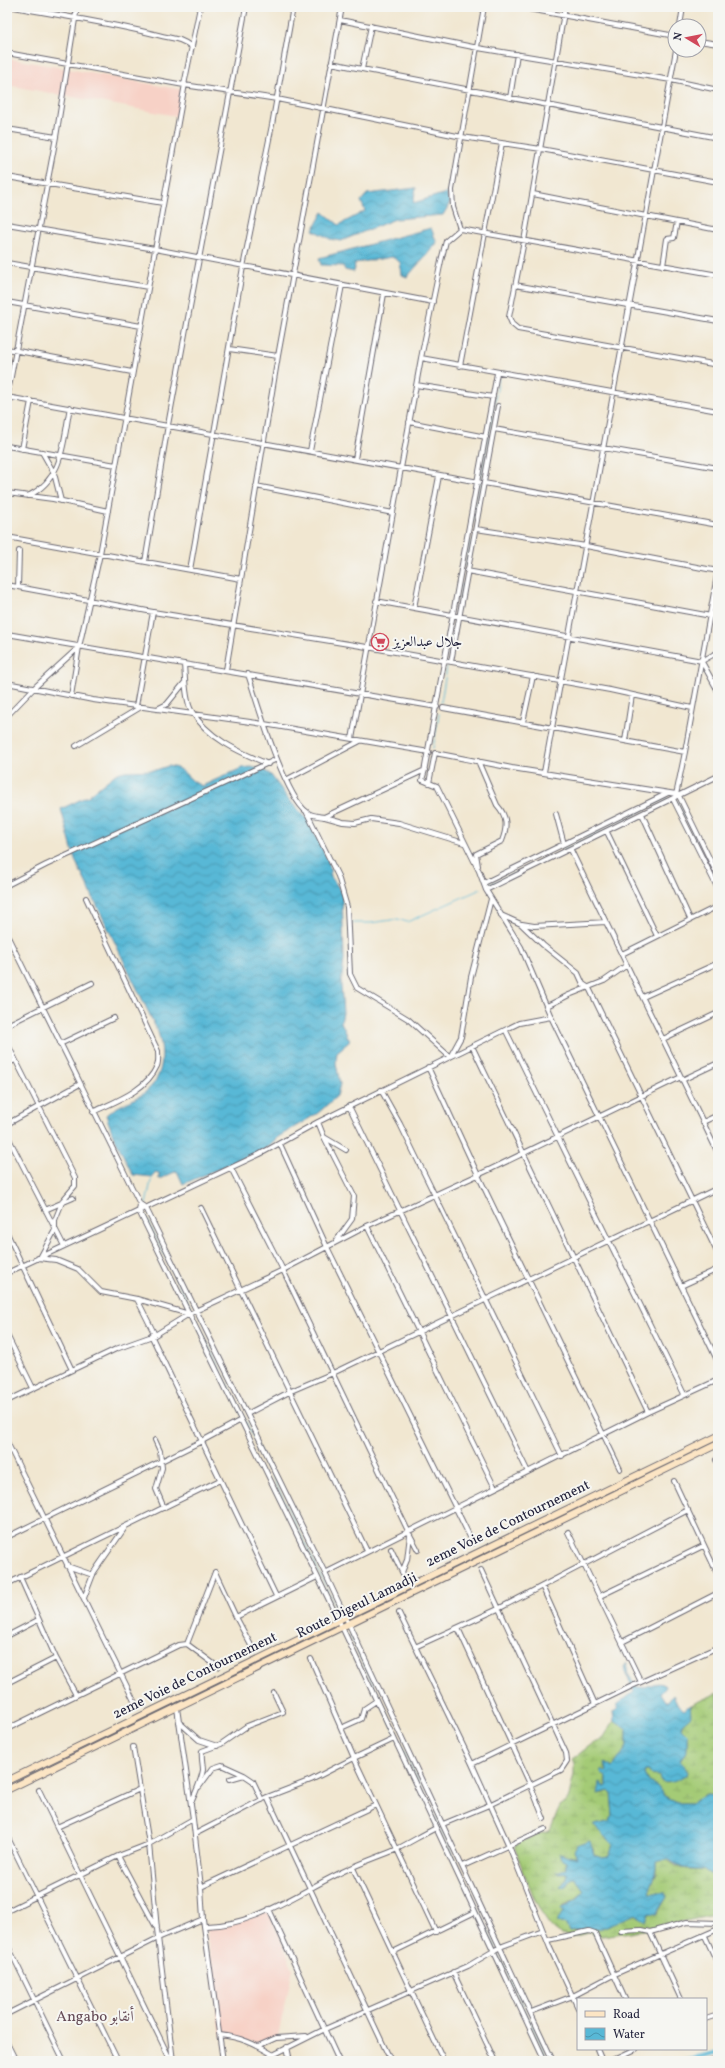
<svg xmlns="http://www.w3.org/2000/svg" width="725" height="2068" font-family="Vollkorn,Amiri,serif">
<defs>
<pattern id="wetland-marsh" width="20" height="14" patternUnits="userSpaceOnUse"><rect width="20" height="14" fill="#a4cb76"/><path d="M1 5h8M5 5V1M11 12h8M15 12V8" fill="none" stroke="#8dae67"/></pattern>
<pattern id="water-waves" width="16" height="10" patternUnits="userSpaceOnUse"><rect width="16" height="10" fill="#58b8d6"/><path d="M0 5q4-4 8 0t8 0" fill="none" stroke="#4895af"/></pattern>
</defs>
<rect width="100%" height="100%" fill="#f6f6f2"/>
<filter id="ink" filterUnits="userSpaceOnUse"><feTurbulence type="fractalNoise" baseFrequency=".025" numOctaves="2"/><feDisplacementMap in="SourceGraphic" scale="8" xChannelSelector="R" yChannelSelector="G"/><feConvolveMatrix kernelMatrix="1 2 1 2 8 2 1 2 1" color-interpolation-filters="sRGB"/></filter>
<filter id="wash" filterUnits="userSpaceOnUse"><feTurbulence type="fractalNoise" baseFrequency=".012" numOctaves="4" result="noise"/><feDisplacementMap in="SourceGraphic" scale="16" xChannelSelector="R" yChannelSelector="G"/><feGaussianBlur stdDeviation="0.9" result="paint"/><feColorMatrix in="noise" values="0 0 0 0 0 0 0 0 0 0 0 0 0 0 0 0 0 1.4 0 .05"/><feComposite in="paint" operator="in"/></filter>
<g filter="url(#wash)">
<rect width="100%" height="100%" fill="#f1e7d1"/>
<path fill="#f7d1c6" d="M7,58L184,90L176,116L7,85Z
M269,1912L293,1969L278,2036L260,2044L221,2035L206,1928H219Z"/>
<path fill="url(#wetland-marsh)" stroke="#637658" d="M718,1693V1796L707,1795L691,1803H680L664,1796L657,1786L648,1782L644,1774L645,1770H649L651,1775L688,1772L680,1760L687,1749V1735L681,1730C682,1722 688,1714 691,1707L690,1705Z
M614,1721L627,1729V1747L613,1767L605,1765L607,1770L602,1773L607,1778V1786L605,1787L600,1783L601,1794L609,1791L611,1793L613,1815L609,1822L593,1825L613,1845L608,1857L602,1858L594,1855L593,1848L574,1851L577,1858L560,1853L566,1862V1869L557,1873H567L566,1880L561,1887L568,1884L570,1878H575L584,1890L576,1900L564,1905L561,1909L565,1911L566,1924L569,1932L602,1928L636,1913L639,1917H646L651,1912L657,1914L667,1897L665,1893H649V1891L657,1873V1862L666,1859L676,1866L687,1869H703L711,1874L713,1866H718V1914L644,1930L595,1937L590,1932C581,1935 571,1938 562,1935C540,1926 523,1869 514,1846L535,1835L550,1831L560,1806L568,1800L574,1774V1763L572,1759L592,1744L602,1740Z"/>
<path fill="url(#water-waves)" stroke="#3d6d88" d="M416,188L413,203L446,193L450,203L443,215L395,219L341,241L330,239L313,230L323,212L339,225L365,211L361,201L367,194Z
M431,228L437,243L407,277L402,275L400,262L392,257L355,263L354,272L345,270L343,266L321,265L319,258Z
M168,766C187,768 186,780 202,786L242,768L251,767L264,770L271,775L290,801L309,821L329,863L331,877L342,892L344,960L341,984L343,1013L341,1022L350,1041L337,1052L336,1063L340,1084L337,1096L318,1113L278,1137L265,1149L183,1184L177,1171L159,1179V1173L155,1172L153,1177L133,1175L113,1135L106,1115C117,1105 132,1102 144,1093C164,1078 165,1055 158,1032L75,860L61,809L88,796L117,773L125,771L156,770Z
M627,1663L629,1676L637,1687C647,1690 654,1679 665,1685L666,1687L660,1694L665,1702H668L673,1695L678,1705L684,1710L690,1705L691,1716L682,1724L681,1729L687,1735V1750L680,1760L688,1772L687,1775C679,1780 672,1784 662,1782L660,1776L651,1775L649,1770H645L644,1774L648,1782L657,1786L664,1796L680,1803H691L707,1795L718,1796V1866H713L711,1875L703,1869C686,1869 682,1869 668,1859L657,1862C658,1874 652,1881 649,1893H665L667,1897L656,1914L649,1913L645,1921L636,1914L602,1928L569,1932L566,1924L556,1921L565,1911L561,1908L577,1900L584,1890L575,1878L570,1879L565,1888L561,1886L566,1880L567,1873L556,1872L566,1869V1862L562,1860L559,1853L577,1858L574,1851L577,1846L590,1841L594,1855L602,1858L608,1857L613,1845L593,1825L609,1822L613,1815L611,1793L609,1791L598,1794L600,1783L605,1787L607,1786V1778L600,1771L602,1769L606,1772L607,1771L605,1762L613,1767L627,1747V1729L614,1721L613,1712L618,1709L617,1705L634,1692L624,1667Z"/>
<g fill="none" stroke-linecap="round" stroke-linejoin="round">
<path stroke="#58b8d6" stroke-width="1" d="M473,522L499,378
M466,566L470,541
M458,610L462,584
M449,655L455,622
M441,702L447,667
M433,748L439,714
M430,764V761
M677,801L712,872
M563,850L667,798
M488,885L522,870
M350,923H371L398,919L407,922L481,889
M152,1179V1177
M146,1204L151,1181
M145,1215L192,1311
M193,1314L337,1609
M350,1635L496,1948
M497,1951L549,2061"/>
<path stroke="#58b8d6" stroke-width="4" d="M679,2061L718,2052"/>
</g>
</g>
<g filter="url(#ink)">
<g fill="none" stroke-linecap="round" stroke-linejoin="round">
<defs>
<path id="minor" d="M14,7C62,16 111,23 158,35C172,39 179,37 192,47
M518,7L675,36
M565,7L524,241L509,317L512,324L518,329L718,365
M340,20L478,48L671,80L718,90
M680,26L683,7
M699,41L718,44
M7,53L184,85L277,99L462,137L541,149L718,182
M331,63L718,138
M362,69L371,26
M184,85L200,7
M510,98L517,54
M7,129L56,137
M7,177L163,203
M533,194L718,230
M7,224L155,249L433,302
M460,229L718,275
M460,229L453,207L452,190L484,7
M7,263L148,287
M663,266L667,239L674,238L677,222
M515,285L718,321
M7,302L141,326
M7,349L132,372
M229,349L278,356
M421,358L718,411
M460,366L502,143
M416,385L493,397
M7,397L479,482
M7,398L56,137L77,7
M409,422L486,437
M494,429L718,468
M7,446L116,465
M22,449L31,401
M310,451L342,285
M42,452L54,473L61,501
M355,459L384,294
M484,483L718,525
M256,486L393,513
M7,493L53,499L108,511
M28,496C64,479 63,442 70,407
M476,529L586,546L718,571
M7,537L241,579
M145,562L168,425L246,7
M190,570L243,267L272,125L293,7
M467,571L711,616
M7,585L153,612L367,647L610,690L692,708
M18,587L19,551
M376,601L702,661L718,652
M414,608L439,476
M7,634L437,707
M451,662L498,406
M702,662L718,691
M184,664C185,676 185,699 191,710C207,738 239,752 268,764
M226,670L278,356L342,7
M248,674C257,703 285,797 307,812C311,816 319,816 324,817L425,770L422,780L437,786L479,871L486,890L521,947L551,1017L718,1362
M7,683L93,700L264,724L429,752
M71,696L79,647L100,554L185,84
M136,706L153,612
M443,708L685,752
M157,709L167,704L185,682
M7,716L34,688L79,647
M523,722L533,676
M352,739L421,358L441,261L446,241L460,229
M625,741L632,695
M76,746L141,707
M424,772L497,373
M544,772L676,50
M286,780L360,741
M429,783L435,753L512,768L676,794
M676,795L685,752L718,570
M679,796L718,876
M673,799L718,889
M307,813L338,876L347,907L350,974L357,988L408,1019L450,1057L461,1037L471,977L491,899
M556,814L564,844
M642,814L690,919
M325,817L343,822L355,823L371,819L399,823L464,843
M607,832L657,936
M571,850L718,1153
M478,866L476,854L502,841C507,828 508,817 497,805L478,761
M484,883L668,793
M7,885L46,865L277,759
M486,890L718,776
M86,898L158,1051C158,1055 159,1062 157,1066C146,1091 116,1101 93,1112
M501,915L521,924L543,945L578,973L583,984L589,988L718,1254
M522,924L534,926L606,922
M7,935L140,1204
M622,954L718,906
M643,997L718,963
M547,1006L569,995L604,981L627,965
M7,1025L92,983
M506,1031L684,1394
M663,1039L718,1013
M7,1043L75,1178V1186L63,1200L55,1220V1230L41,1256
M60,1044L114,1018
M472,1046L648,1412
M7,1064L15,1060
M428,1067L478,1175L620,1469
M682,1080L718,1063
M381,1090L400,1124L562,1456
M349,1106L528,1472
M318,1122L324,1137L346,1150
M703,1122L718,1115
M7,1124L80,1084
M7,1135L64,1246
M324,1137L354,1196L352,1219L336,1241
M280,1144L327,1247L473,1543
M231,1168L283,1270L410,1535L407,1560L402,1572L406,1580
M201,1208L367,1551
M45,1210L73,1198
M367,1226L495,1488
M7,1233L72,1370
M38,1258L56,1260L78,1269L101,1292L137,1299L189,1314
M7,1273L260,1154L318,1122L519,1023L551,1017
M681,1286L718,1269
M137,1299L155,1335
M7,1335L33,1388
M151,1335L276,1596
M7,1401L116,1349L155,1335L189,1314L283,1270L367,1226L491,1169L681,1077
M247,1414L291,1391L333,1373L718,1188
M155,1440L160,1451L162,1468L156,1489L164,1508
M7,1442L137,1707
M716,1460L718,1464
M674,1481L718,1575
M568,1532L641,1682
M410,1535L418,1550
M7,1537L202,1441L241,1420
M391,1549L402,1572
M67,1566L93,1575
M215,1572L236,1617L254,1651
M325,1573L648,1412L718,1380
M7,1584L220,1480
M542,1586L595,1704
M600,1596L703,1546
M84,1598L94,1572L126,1526
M399,1613L472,1764L509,1846L550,1948L578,2008
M236,1617L317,1577
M458,1628L530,1784L544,1819
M7,1636L38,1620
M622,1642L718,1593
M187,1644L215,1572
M415,1647L498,1609L688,1510
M56,1658L76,1695
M311,1659L354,1758L436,1932
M7,1683L56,1658L20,1577
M177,1708L193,1819L201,1887L203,1919L223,2061
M179,1722L199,1740L217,1746
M341,1728L361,1719L364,1709L376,1701
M7,1729L179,1645L187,1644L218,1667
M133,1747L149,1844L157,1929L173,2061
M472,1764L630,1687L718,1647
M230,1779L244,1775L253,1781L262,1800
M199,1787L213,1768L222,1765L244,1775
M39,1790L171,2061
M267,1797L391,2061
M191,1803C196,1792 201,1781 203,1770C203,1764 201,1758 202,1751L221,1744L247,1726L283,1712L274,1693
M443,1824L489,1805L561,1770L567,1761L566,1753L481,1570
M57,1827L140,1789
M195,1834L267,1797L311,1780L354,1758L394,1739
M7,1836L118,2061
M118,1856L156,1927
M463,1866L545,1829
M353,1868L444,2061
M201,1887L376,1805
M269,1909L339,2061
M7,1911L118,1856L149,1844L193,1819
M204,1926C251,1927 295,1895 336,1875C355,1865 376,1858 395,1850C409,1843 422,1835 436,1828
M621,1931L641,1930L650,1932L687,1922L718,1923
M650,1932L681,1999
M705,1936L718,1964
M548,1940L589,1931L595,1933L625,1999
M7,1944L64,2061
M393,1952L475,1912
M453,1972L495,2061
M531,2012L573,1996L615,1974L718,1929
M7,2014L158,1938L203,1919
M706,2019L718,2015
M220,2035C240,2037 255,2044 272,2054
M7,2043L16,2061
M258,2046L276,2038L306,2036
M287,2047L290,2061
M597,2049L602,2061
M261,2061L325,2029L468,1966L500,1947L543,1931
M545,2061L342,1627L139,1211L140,1204L146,1208L325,1573L553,2061
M610,2061L636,2049
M709,2061L718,2059"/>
<path id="secondary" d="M7,1781L718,1436
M7,1790L718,1444"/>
</defs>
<use href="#minor" stroke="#6a6770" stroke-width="6"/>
<use href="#secondary" stroke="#6a6770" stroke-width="8"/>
<use href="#minor" stroke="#fff" stroke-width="4"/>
<use href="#secondary" stroke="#fce5c4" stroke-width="6"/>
</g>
</g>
<defs>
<symbol id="supermarket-ring" viewBox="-11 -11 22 22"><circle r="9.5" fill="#f6f6f2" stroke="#d1495b" stroke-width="1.5"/><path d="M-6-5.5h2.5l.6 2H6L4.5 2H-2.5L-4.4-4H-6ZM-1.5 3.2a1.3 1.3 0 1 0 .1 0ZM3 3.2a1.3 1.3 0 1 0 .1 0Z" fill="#d1495b"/></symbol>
</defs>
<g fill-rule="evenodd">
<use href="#supermarket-ring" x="370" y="632" width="20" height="20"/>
</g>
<g text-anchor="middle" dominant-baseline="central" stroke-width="4" stroke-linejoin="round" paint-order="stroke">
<g font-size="14" fill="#22223b" stroke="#f6f6f2" text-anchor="start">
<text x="393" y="642">جلال عبدالعزيز</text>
</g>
<g font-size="14" fill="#22223b" stroke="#f6f6f2">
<text transform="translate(508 1524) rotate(-26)">2eme Voie de Contournement</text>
<text transform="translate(357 1606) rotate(-26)">Route Digeul Lamadji</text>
<text transform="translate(195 1676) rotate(-26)">2eme Voie de Contournement</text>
</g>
<g font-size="15" fill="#644a55" stroke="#f6f6f2">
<text x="95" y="2017">Angabo أنقابو</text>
</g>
</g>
<rect width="725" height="2068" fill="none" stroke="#f6f6f2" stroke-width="24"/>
<rect x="577" y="1998" width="130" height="52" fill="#f6f6f2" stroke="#a1a1a9"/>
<rect x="585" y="2011" width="20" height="6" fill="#fce5c4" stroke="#a1a1a9"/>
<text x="613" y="2018" font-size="12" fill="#22223b">Road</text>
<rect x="585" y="2028" width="20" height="12" fill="url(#water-waves)" stroke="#a1a1a9"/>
<text x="613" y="2038" font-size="12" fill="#22223b">Water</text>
<g transform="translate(687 38) rotate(280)"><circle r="19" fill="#f6f6f2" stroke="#a1a1a9"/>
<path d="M0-3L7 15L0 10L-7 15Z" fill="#d1495b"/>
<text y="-6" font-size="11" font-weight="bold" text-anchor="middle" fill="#22223b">N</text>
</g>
</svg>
